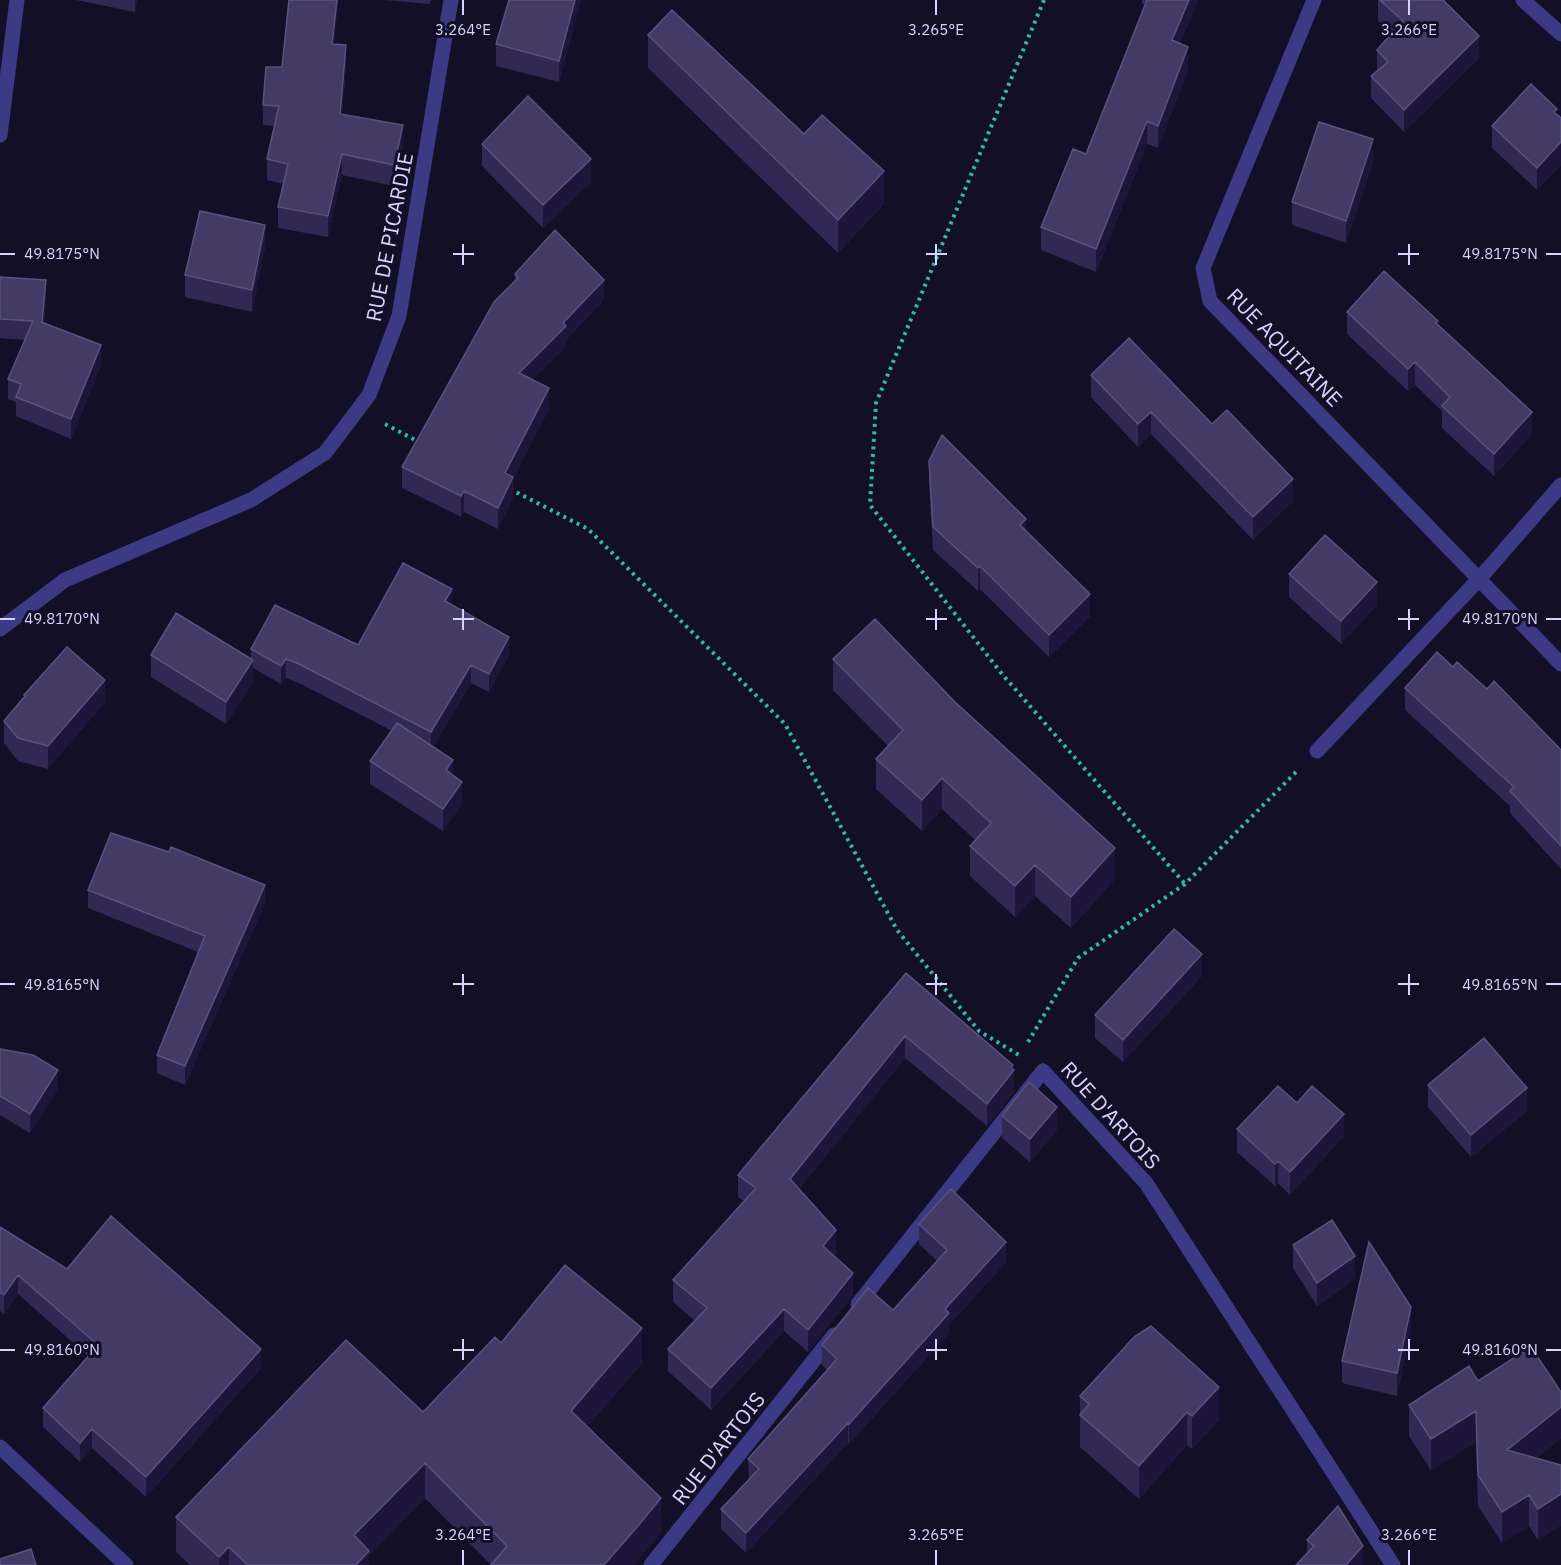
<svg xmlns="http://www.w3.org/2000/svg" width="1561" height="1565" font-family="'IBM Plex Sans',sans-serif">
<rect width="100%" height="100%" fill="#130f26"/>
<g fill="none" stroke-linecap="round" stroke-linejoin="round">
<path stroke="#2fb8b0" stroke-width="4" stroke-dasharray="3 4.5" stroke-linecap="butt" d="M1044,0L876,403L870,505L1002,674L1185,884
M385,424L421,443
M510,489L588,529L785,724L897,930L979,1031L1019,1055
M1028,1042L1078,958L1185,884L1296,772"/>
<path stroke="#3d3a85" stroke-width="15" d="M858,1304L1043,1071
M651,1565L834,1335"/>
<path stroke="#3d3a85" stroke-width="15" d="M1314,0L1203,268L1210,301L1561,664
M1523,0L1561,34
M0,135L17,0
M1317,751L1480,578L1561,485
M1043,1071L1146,1183L1393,1565"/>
<path stroke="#3d3a85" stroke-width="15" d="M0,629L65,580L251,500L325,453L369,395L399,316L451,0
M0,1447L126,1565"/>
</g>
<path fill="#312854" d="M76,0H137L135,12Z
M289,0H338L334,44L346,66L342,114L403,146L394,186L342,175L328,237L278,228V207L284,184L267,180V159L274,126L263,125V105L282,67Z
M384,0H431L430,4Z
M581,0L559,82L496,66V44Z
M1142,0H1198L1180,44L1188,70L1158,148L1147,144L1096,272L1041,250V227L1086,154L1145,5L1142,4Z
M1378,0H1443L1479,58L1404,132L1371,98V76L1377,71V50L1392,34L1378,21Z
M648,35L884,204L838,253L648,68Z
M1561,118V165L1537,190L1492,148V126Z
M482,144L591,182L543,228L482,166Z
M1373,162L1346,243L1292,225V202Z
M265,247L252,312L185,297V275Z
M515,274L604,300L566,340V346L532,380L549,409L513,479V498L498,529L464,512L461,517L402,488V467L515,281Z
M0,277L46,300L44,323L101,365L71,439L16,416V402L8,399V379L25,340L0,338Z
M1347,312L1438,325L1532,434L1494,476L1442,428V411L1415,385L1408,391L1347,334Z
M1091,375L1212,424L1293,501L1253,540L1151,434L1138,447L1091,397Z
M929,461L1026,530L1090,616L1049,657L980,589L978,591L933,550L929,483Z
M1289,574L1377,605L1341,644L1289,597Z
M452,605L509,655L489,692L471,683L433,747L453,775L462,804L443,831L370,784V761L392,731L299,683L286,678L281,684L253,668V682L226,724L151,677V655L251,659V649L358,645Z
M833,659L1115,879L1071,928L1035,896L1015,917L970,876V846L975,840L942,809L922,831L876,789V759L888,746L833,690Z
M1453,667L1487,689L1561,750V869L1510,813V806L1405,710V688Z
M24,695L105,702L48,769L18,761L4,743V721L24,698Z
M169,852L265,903L185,1085L157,1073V1055L198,952L88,908V890Z
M906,973L1014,1092L987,1126L905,1058L799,1189L836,1252L834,1256L853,1295L808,1352L784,1331L711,1410L668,1371V1349L695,1321L673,1302V1280L744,1201L738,1197V1175Z
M1202,976L1123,1062L1095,1038V1015Z
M0,1049L58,1089L30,1133L0,1115Z
M1428,1085L1527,1111L1471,1157L1428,1107Z
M1297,1103L1344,1136L1290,1195L1278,1183L1275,1186L1237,1152V1129Z
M1002,1116L1057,1130L1030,1162L1002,1138Z
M919,1224L1006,1262L949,1325V1333L849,1444L848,1443L746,1553L721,1529V1509L749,1480L748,1459L827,1370L822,1365V1345L893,1310L937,1261L919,1244Z
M0,1227L67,1269L261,1368L146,1497L92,1448L80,1462L43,1427V1408L88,1356L18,1294L4,1314L0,1311Z
M1293,1245L1355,1279L1317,1306L1293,1268Z
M1411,1329L1397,1396L1342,1383V1361Z
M1134,1337L1219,1420L1192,1449L1187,1445L1139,1499L1080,1447V1396Z
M501,1343L642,1363L587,1427L661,1533L491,1565L425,1498L369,1555V1565H190L176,1552V1517L423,1412Z
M1478,1381L1561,1392V1438L1536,1458L1561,1465V1525L1538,1540L1529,1526L1502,1543L1478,1506L1476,1442L1431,1470L1409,1436V1405Z
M1307,1540L1363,1565L1307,1554Z"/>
<path fill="#1d163a" d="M135,0H137L135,12Z
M337,0H338L332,64V44Z
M575,0H581L559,82V61Z
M1189,0H1198L1172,63V40Z
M1479,36V58L1404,132V110Z
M346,45V66L340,134V114Z
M1188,47V70L1158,148V126Z
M1147,121V144L1096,272V249Z
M403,125V146L394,186V165Z
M1373,139V162L1346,243V221Z
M1561,142V165L1537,190V168Z
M342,154V175L328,237V216Z
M591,159V182L543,228V205Z
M884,171V204L838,253V220Z
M265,225V247L252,312V290Z
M46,280V300L42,341V322Z
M604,280V300L566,340V346L519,393V373L563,323Z
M101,345V365L71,439V419Z
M1415,362V385L1408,391V369Z
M549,388V409L513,479V498L498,529V508L505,473Z
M1151,412V434L1138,447V424Z
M1532,412V434L1494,476V454Z
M1293,479V501L1253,540V517Z
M464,491V512L461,517V496Z
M1026,519V542L1020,525Z
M980,566V589L978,591V568Z
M1377,582V605L1341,644V621Z
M452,589V607L445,601Z
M1090,594V616L1049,657V635Z
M509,637V655L489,692V674Z
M286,659V678L281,684V666Z
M253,660V682L226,724V702Z
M471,665V683L431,751V732Z
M105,680V702L48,769V746Z
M453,760V783L446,770Z
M942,778V809L922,831V800Z
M462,782V804L443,831V809Z
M1115,848V879L1071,928V897Z
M1035,865V896L1015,917V886Z
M265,885V903L185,1085V1066Z
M1202,954V976L1123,1062V1040Z
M905,1036V1058L790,1201V1179Z
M1013,1065V1072L1014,1070V1092L987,1126V1104Z
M58,1070V1089L30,1133V1114Z
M1527,1088V1111L1471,1157V1135Z
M1057,1107V1130L1030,1162V1139Z
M1344,1114V1136L1290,1195V1172Z
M1278,1161V1183L1275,1186V1164Z
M836,1230V1252L823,1268V1246Z
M1006,1242V1262L949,1325V1333L849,1444V1424L945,1309Z
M1355,1256V1279L1317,1306V1283Z
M853,1273V1295L808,1352V1330Z
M18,1275V1294L4,1314V1295Z
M1411,1307V1329L1397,1396V1373Z
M784,1309V1331L711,1410V1388Z
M642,1328V1363L571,1446V1411Z
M261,1349V1368L146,1497V1477Z
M1219,1387V1420L1192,1449V1416Z
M1561,1407V1438L1507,1480V1450Z
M1476,1411V1442L1431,1470V1439Z
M1187,1412V1445L1139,1499V1466Z
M848,1423V1443L746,1553V1533Z
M92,1429V1448L80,1462V1443Z
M425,1463V1498L369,1555V1565H354V1535Z
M1561,1494V1525L1538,1540V1509Z
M1529,1495V1526L1502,1543V1512Z
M661,1498V1533L637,1562L635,1565H604Z
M1363,1546V1565H1346Z
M229,1547V1565H219V1557Z"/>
<path fill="#433a66" stroke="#5a527e" stroke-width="1.5" d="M289,0H337L332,44L346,45L340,114L403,125L394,165L342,154L328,216L278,207L288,164L267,159L279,106L263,105L266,67H282Z
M509,0H575L559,61L496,44Z
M1147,0H1189L1172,40L1188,47L1158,126L1147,121L1096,249L1041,227L1073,149L1086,154Z
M1380,0H1443L1479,36L1404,110L1371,76L1388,62L1377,50L1403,21Z
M672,10L804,134L822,115L884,171L838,220L648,35Z
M1531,84L1557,109L1554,112L1561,118V142L1537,168L1492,126Z
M528,96L591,159L543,205L482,144Z
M1319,122L1373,139L1346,221L1292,202Z
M200,211L265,225L252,290L185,275Z
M555,230L604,280L563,323L566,326L519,373L549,388L505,473L513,477L498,508L464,491L461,496L402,467L494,302L518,278L515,274Z
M1384,271L1438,321L1436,323L1532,412L1494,454L1442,406L1450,397L1415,362L1408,369L1347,312Z
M0,277L46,280L42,322H41L101,345L71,419L16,397L21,384L8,379L33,321L0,319Z
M1129,338L1212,424L1227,410L1293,479L1253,517L1151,412L1138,424L1091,375Z
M942,435L1026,519L1020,525L1090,594L1049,635L980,566L978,568L933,527L929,461Z
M1325,535L1377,582L1341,621L1289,574Z
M403,563L452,589L445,601L509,637L489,674L471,665L431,732L299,664L286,659L281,666L251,649L275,605L358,645Z
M176,613L253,660L226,702L151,655Z
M875,619L955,702L1115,848L1071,897L1035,865L1015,886L970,846L991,823L942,778L922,800L876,759L903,730L833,659Z
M67,647L105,680L48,746L18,738L4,721L25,696L24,695Z
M1437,652L1453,667L1457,662L1487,689L1494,681L1561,750V846L1510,791L1514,787L1405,688Z
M397,723L453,760L446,770L462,782L443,809L370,761Z
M111,833L169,852L171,847L265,885L185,1066L157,1055L205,936L88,890Z
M1174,929L1202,954L1123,1040L1095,1015Z
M906,973L1013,1065L1011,1067L1014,1070L987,1104L905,1036L790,1179L836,1230L823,1246L853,1273L808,1330L784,1309L711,1388L668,1349L707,1308L673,1280L756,1188L738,1175Z
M1484,1038L1527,1088L1471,1135L1428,1085Z
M0,1049L33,1055L58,1070L30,1114L0,1096Z
M1029,1082L1057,1107L1030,1139L1002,1116Z
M1278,1086L1297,1103L1312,1086L1344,1114L1290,1172L1278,1161L1275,1164L1237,1129Z
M951,1189L1006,1242L945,1309L949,1313L849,1424L848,1423L746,1533L721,1509L759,1469L748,1459L837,1359L822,1345L868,1288L893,1310L947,1250L919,1224Z
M111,1216L261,1349L146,1477L92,1429L80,1443L43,1408L98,1345L18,1275L4,1295L0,1292V1227L67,1269Z
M1332,1220L1355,1256L1317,1283L1293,1245Z
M1369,1242L1411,1307L1397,1373L1342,1361Z
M565,1265L642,1328L571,1411L661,1498L637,1527L604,1565H491L507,1546L425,1463L354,1535L369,1551L356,1565H248L229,1547L219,1557L176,1517L346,1340L423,1412L495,1337L501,1343Z
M1151,1326L1219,1387L1192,1416L1187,1412L1139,1466L1080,1415L1089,1404L1080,1396L1134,1337Z
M1531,1347L1561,1392V1407L1507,1450L1561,1465V1494L1538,1509L1529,1495L1502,1512L1478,1475L1476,1411L1431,1439L1409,1405L1469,1366L1478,1381Z
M1338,1506L1363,1546L1346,1565H1296L1314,1546L1307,1540Z
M31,1549L36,1565H0V1559Z"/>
<path fill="none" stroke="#d9d4ff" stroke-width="2" d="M463,0V15M936,0V15M1409,0V15M463,244V265M936,244V265M1409,244V265M0,254H15M453,254H474M926,254H947M1398,254H1419M1546,254H1561M463,609V630M936,609V630M1409,609V630M0,619H15M453,619H474M926,619H947M1398,619H1419M1546,619H1561M463,974V995M936,974V995M1409,974V995M0,984H15M453,984H474M926,984H947M1398,984H1419M1546,984H1561M463,1339V1360M936,1339V1360M1409,1339V1360M0,1350H15M453,1350H474M926,1350H947M1398,1350H1419M1546,1350H1561M463,1550V1565M936,1550V1565M1409,1550V1565"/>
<g text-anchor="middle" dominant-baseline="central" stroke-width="6" stroke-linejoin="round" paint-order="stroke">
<g font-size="21" fill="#d9d4ff" stroke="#130f26">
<text transform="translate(389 237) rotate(-79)">RUE DE PICARDIE</text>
<text transform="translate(1285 347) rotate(46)">RUE AQUITAINE</text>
<text transform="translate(1111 1115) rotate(48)">RUE D'ARTOIS</text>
<text transform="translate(718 1448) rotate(-52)">RUE D'ARTOIS</text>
</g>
</g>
<g font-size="15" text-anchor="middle" fill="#d9d4ff" stroke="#130f26" stroke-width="6" stroke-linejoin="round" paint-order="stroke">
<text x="463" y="35">3.264°E</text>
<text x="936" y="35">3.265°E</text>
<text x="1409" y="35">3.266°E</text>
<text x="62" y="259">49.8175°N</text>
<text x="1500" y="259">49.8175°N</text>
<text x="62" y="624">49.8170°N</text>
<text x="1500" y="624">49.8170°N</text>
<text x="62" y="990">49.8165°N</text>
<text x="1500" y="990">49.8165°N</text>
<text x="62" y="1355">49.8160°N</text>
<text x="1500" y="1355">49.8160°N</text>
<text x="463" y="1540">3.264°E</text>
<text x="936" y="1540">3.265°E</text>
<text x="1409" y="1540">3.266°E</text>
</g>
</svg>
